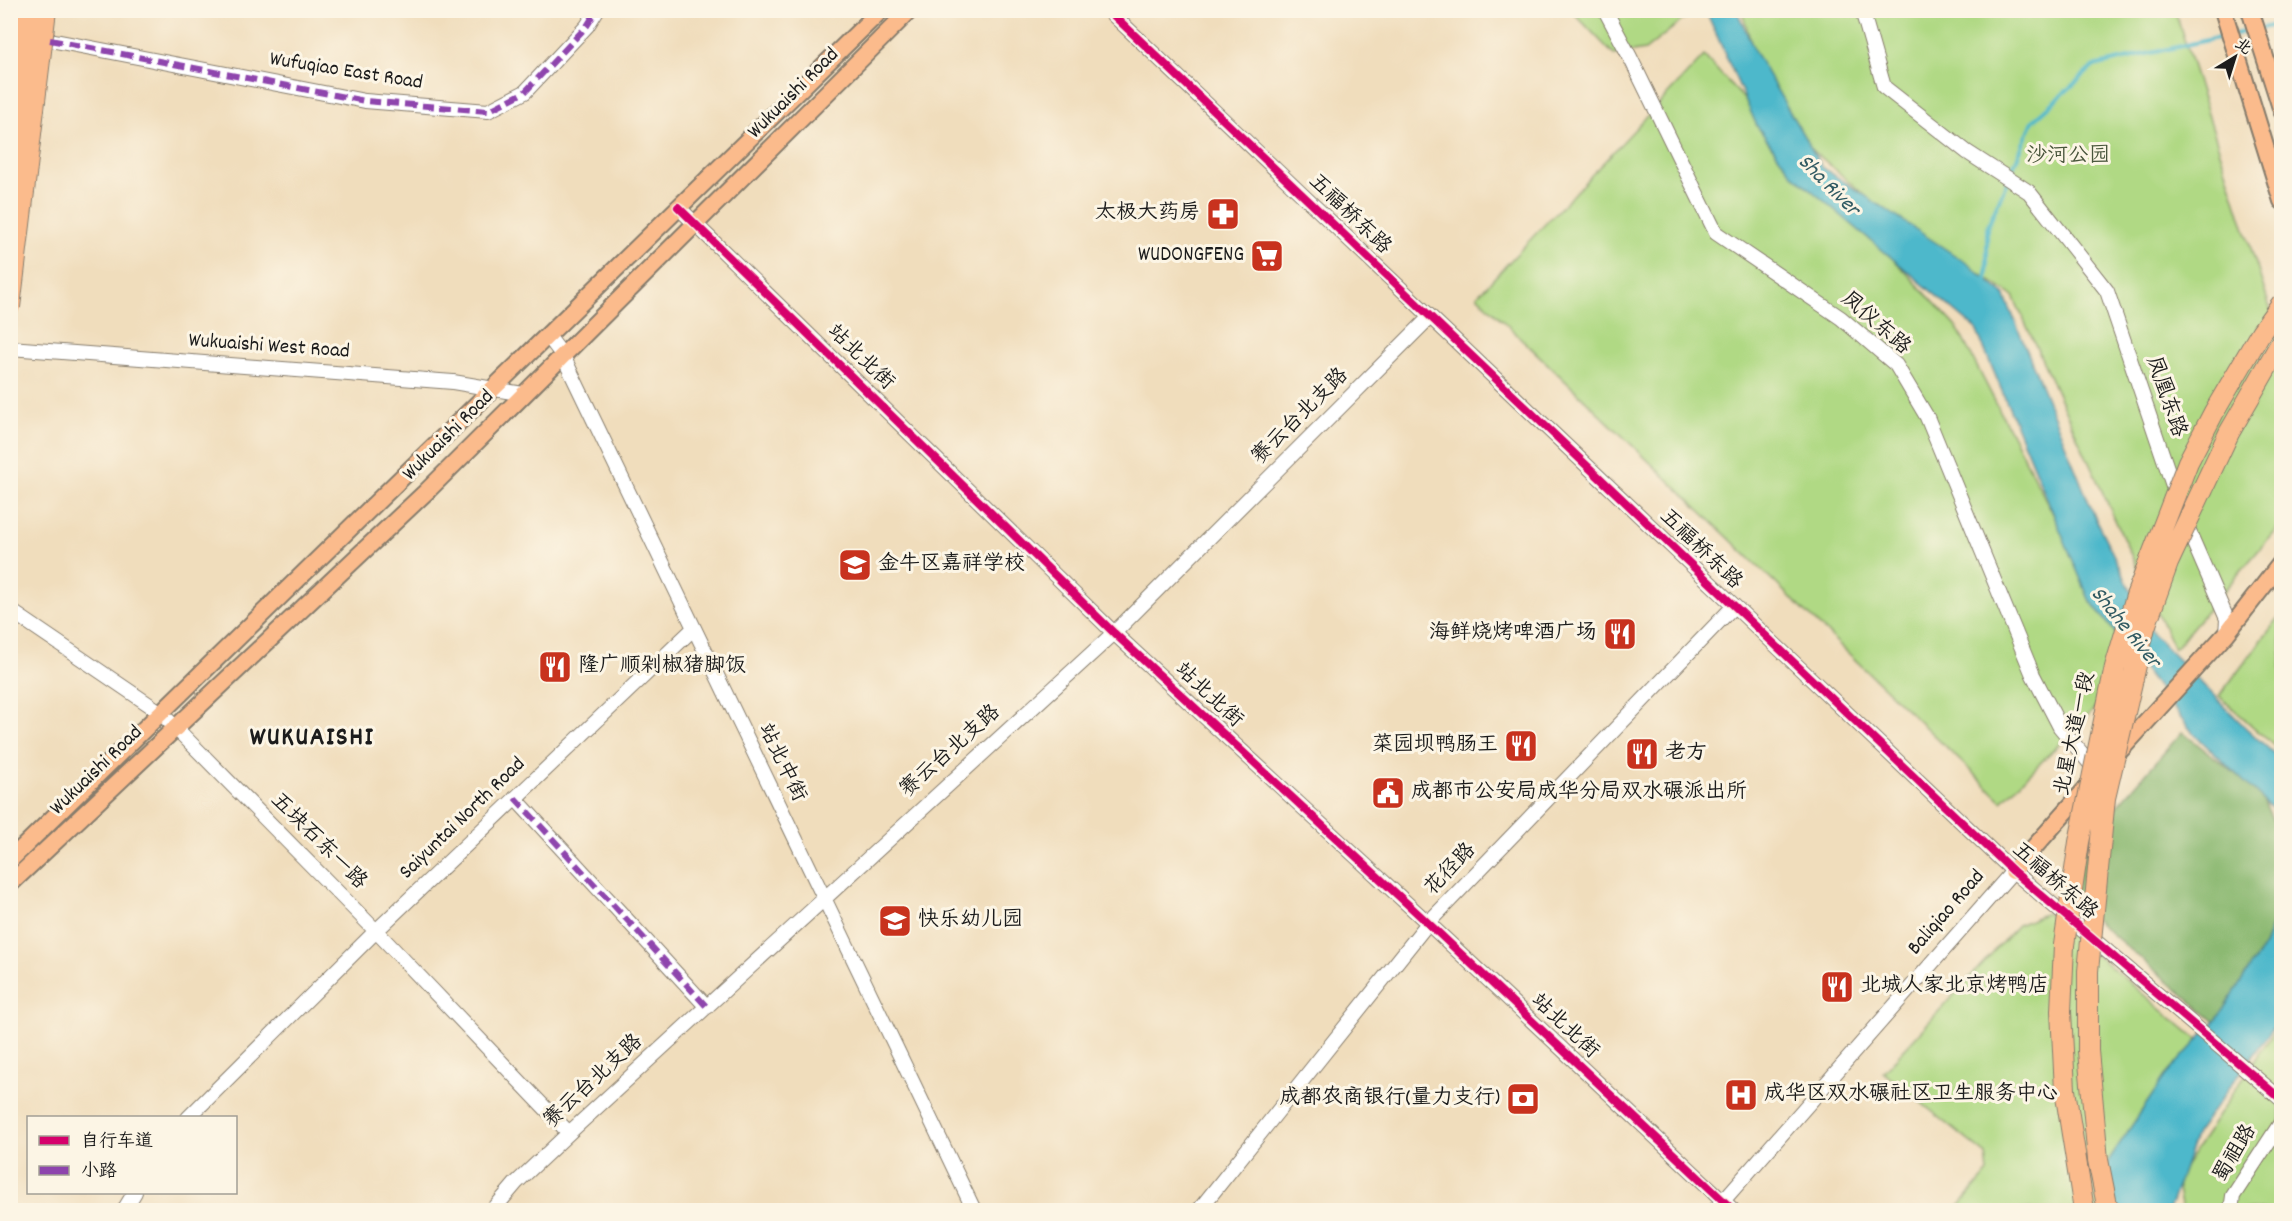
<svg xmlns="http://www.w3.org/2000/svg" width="2292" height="1221" font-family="Dekko,'LXGW WenKai TC',sans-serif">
<rect width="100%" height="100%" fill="#fcf5e5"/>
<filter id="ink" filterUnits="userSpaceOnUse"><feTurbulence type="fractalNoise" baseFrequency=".0167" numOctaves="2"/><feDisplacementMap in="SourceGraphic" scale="12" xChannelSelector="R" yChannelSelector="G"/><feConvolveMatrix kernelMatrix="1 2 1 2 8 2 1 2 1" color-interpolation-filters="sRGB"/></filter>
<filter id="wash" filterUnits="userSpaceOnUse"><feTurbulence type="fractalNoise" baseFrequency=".008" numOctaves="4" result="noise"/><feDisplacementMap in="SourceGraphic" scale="24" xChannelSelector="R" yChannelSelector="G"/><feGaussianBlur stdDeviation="1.35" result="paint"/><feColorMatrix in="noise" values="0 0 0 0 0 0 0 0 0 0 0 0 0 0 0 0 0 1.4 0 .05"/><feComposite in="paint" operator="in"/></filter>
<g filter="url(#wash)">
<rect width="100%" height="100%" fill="#f0ddbc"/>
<path fill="#b0d984" stroke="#667a50" stroke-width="1.5" d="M1572,11H1684V19L1645,50L1614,55Z
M1742,11H2175L2281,342L2282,523L2174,649L2013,296L1868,198L1808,146L1753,50Z
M1704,56L1956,326L2134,670L2002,801L1477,296Z
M2281,615V752L2219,696Z
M2046,913L2199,1041L2127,1210H1956L1988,1172L1986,1155L1883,1072L2018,925Z
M2281,1021V1210H2182L2176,1179Z"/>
<path fill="#8cb972" stroke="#546a47" stroke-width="1.5" d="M2182,732L2260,793L2281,838V913L2272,955L2220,1026L2051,882Z"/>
<path fill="#4db8cb" stroke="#346a74" stroke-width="1.5" d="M1706,11H1737L1756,54L1822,167L1968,264L2004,294L2097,522L2153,634L2246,728L2281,760V834L2278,814L2193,733L2089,599L1976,329L1792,174L1757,126Z
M2281,901V1017L2196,1133L2169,1210H2102L2096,1179L2165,1076L2217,1019L2263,948Z"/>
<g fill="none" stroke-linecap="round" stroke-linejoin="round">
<path stroke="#4db8cb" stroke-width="4" d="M2262,28L2282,23
M2235,34L2252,30
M1987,283V228L2033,121L2094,66L2225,36"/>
</g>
</g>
<g filter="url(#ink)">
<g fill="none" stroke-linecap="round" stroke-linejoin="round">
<defs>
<path id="minor" d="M1108,10L2013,871L2282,1100
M1605,10L1630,57L1716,233L1841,318L1896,365L1927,417L2033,675L2060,727L2097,772
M1862,10L1884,87L1967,152L2029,192L2107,291L2187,527L2227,619L2226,634
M10,37L50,40L365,101L488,111L525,92L587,26L597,10
M678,207L1114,633L1428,923L1733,1210
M548,336L563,356C698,642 838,925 974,1210
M10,348L453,382L523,394
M10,610L160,712L376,931L569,1133
M515,798L707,1007
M188,1118L376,931L692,630
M124,1210L135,1192
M493,1210L516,1183L569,1133L1114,633L1430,317
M1199,1210L1428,923L1733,607
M1715,1210L2013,871
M2231,1210L2233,1196L2282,1121"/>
<path id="major" d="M2223,10L2282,201
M2250,10L2282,111
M10,217L17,161
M2114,757L2226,634L2282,562
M10,860L881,10
M2013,871L2093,781
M10,884L427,491L910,10"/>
</defs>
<use href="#minor" stroke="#867c6c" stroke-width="16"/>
<use href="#major" stroke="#867c6c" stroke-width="20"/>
<use href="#minor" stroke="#fff" stroke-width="14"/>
<use href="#major" stroke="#fbbb8c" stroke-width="16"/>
<defs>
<path id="highway-bridge" d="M10,173L28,10
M10,307L46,10
M2084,1210L2065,1090L2061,1011L2064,945L2079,842L2115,667L2136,596L2188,462L2214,412L2261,332L2282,303
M2108,1210L2098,1160L2088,1051V971L2105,798L2145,627L2168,563L2229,433L2282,341"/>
</defs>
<use href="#highway-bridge" stroke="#867c6c" stroke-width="22" stroke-linecap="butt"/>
<use href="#highway-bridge" stroke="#fbbb8c" stroke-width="20"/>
<path stroke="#8e44ad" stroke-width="6" stroke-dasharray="12 6" stroke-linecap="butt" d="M50,40L365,101L488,111L525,92L587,26L597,10
M515,798L707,1007"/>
<defs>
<path id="cycleway" d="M1108,10L2013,871L2282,1100
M678,207L1114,633L1428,923L1733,1210"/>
</defs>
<use href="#cycleway" stroke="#fcf5e5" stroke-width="11"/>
<use href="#cycleway" stroke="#d6006c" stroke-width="8"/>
</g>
</g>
<defs>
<symbol id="pharmacy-square" viewBox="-11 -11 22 22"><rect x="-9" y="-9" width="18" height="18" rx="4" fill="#c8321e" stroke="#fcf5e5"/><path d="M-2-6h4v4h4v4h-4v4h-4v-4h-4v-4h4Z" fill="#fff"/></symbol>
<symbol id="supermarket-square" viewBox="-11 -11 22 22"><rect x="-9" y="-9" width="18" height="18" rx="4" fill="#c8321e" stroke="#fcf5e5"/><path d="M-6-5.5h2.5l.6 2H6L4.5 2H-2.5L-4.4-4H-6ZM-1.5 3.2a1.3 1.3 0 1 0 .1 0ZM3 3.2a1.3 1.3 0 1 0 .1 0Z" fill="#fff"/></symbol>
<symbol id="school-square" viewBox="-11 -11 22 22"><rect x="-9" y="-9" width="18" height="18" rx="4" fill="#c8321e" stroke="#fcf5e5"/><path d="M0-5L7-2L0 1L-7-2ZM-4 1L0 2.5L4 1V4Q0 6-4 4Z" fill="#fff"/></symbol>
<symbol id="restaurant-square" viewBox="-11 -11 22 22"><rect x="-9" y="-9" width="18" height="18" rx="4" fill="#c8321e" stroke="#fcf5e5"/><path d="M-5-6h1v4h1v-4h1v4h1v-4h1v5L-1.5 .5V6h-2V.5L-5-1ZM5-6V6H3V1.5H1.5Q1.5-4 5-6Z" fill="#fff"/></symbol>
<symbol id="civic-square" viewBox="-11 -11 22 22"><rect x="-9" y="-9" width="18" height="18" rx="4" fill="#c8321e" stroke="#fcf5e5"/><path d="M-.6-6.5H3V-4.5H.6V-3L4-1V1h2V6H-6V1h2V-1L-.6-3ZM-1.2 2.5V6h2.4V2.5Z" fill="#fff"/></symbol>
<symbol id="hospital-square" viewBox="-11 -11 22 22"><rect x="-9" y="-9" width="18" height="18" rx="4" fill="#c8321e" stroke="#fcf5e5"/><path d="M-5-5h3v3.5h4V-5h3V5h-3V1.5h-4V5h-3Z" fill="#fff"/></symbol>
<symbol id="bank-square" viewBox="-11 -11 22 22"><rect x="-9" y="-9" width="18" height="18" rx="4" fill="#c8321e" stroke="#fcf5e5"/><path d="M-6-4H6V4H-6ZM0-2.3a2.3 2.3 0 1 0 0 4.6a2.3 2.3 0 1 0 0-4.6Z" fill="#fff"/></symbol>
</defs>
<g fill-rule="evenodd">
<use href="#pharmacy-square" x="1204" y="195" width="38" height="38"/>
<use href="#supermarket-square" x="1248" y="237" width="38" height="38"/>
<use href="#school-square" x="836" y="546" width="38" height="38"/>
<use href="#restaurant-square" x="1601" y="615" width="38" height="38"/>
<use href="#restaurant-square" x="536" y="648" width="38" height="38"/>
<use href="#restaurant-square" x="1502" y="727" width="38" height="38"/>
<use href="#restaurant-square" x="1623" y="735" width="38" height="38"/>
<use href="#civic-square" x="1369" y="774" width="38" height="38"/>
<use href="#school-square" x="876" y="902" width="38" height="38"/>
<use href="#restaurant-square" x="1818" y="968" width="38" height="38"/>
<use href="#hospital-square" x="1722" y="1076" width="38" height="38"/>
<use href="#bank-square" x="1504" y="1080" width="38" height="38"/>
</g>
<g text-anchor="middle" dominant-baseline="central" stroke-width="6" stroke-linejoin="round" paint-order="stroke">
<g font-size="21" fill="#1c1c1c" stroke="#fcf5e5">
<text transform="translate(346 72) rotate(9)">Wufuqiao East Road</text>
<text transform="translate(794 94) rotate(-45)">Wukuaishi Road</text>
<text transform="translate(1349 215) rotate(44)">五福桥东路</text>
<text transform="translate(1875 324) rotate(41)">凤仪东路</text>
<text transform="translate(269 347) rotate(4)">Wukuaishi West Road</text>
<text transform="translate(860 358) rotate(44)">站北北街</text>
<text transform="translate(2165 397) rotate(71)">凤凰东路</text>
<text transform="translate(1301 417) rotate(-45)">赛云台北支路</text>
<text transform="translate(449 436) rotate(-45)">Wukuaishi Road</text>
<text transform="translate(1700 550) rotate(44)">五福桥东路</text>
<text transform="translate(1208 696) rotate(43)">站北北街</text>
<text transform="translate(2076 734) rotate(-78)">北星大道一段</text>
<text transform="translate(951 752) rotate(-42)">赛云台北支路</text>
<text transform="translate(781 763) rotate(64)">站北中街</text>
<text transform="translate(97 771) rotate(-44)">Wukuaishi Road</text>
<text transform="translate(463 819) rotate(-44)">Saiyuntai North Road</text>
<text transform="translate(318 842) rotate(45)">五块石东一路</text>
<text transform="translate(1451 870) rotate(-46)">花径路</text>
<text transform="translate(2054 882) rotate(41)">五福桥东路</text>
<text transform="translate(1947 913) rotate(-49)">Baliqiao Road</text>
<text transform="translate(1564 1027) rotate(43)">站北北街</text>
<text transform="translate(594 1082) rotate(-43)">赛云台北支路</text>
<text transform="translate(2236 1154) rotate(-59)">蜀祖路</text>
</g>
<g font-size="21" fill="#48553b" stroke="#fcf5e5">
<text x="2068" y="157">沙河公园</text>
</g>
<g font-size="21" fill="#1c1c1c" stroke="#fcf5e5" text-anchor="start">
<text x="1200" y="214" text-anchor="end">太极大药房</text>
<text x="1244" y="256" text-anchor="end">WUDONGFENG</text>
<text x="878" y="565">金牛区嘉祥学校</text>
<text x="1597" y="634" text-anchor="end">海鲜烧烤啤酒广场</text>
<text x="578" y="667">隆广顺剁椒猪脚饭</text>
<text x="1498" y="746" text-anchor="end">菜园坝鸭肠王</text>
<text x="1665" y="754">老方</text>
<text x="1411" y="793">成都市公安局成华分局双水碾派出所</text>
<text x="918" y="921">快乐幼儿园</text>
<text x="1860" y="987">北城人家北京烤鸭店</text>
<text x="1764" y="1095">成华区双水碾社区卫生服务中心</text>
<text x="1500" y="1099" text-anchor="end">成都农商银行(量力支行)</text>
</g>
<g font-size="22" font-style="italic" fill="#305a62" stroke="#fcf5e5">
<text transform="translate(1828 186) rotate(45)">Sha River</text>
<text transform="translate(2125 628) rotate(51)">Shahe River</text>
</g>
<g font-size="27" font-weight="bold" letter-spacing="1.5" fill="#1c1c1c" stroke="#fcf5e5">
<text x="312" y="738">WUKUAISHI</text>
</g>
</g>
<rect width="2292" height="1221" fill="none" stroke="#fcf5e5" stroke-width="36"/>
<rect x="27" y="1116" width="210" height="78" fill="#fcf5e5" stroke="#a29e95" stroke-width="1.5"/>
<rect x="39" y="1136" width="30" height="9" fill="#d6006c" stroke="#a29e95" stroke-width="1.5"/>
<text x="81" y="1146" font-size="18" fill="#1c1c1c">自行车道</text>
<rect x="39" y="1166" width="30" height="9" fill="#8e44ad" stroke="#a29e95" stroke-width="1.5"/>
<text x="81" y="1176" font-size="18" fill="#1c1c1c">小路</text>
<g transform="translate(2235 57) rotate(38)" stroke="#fcf5e5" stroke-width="4.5" paint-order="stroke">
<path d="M0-4.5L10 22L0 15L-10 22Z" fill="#1c1c1c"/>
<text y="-9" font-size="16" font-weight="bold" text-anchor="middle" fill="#1c1c1c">北</text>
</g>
</svg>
